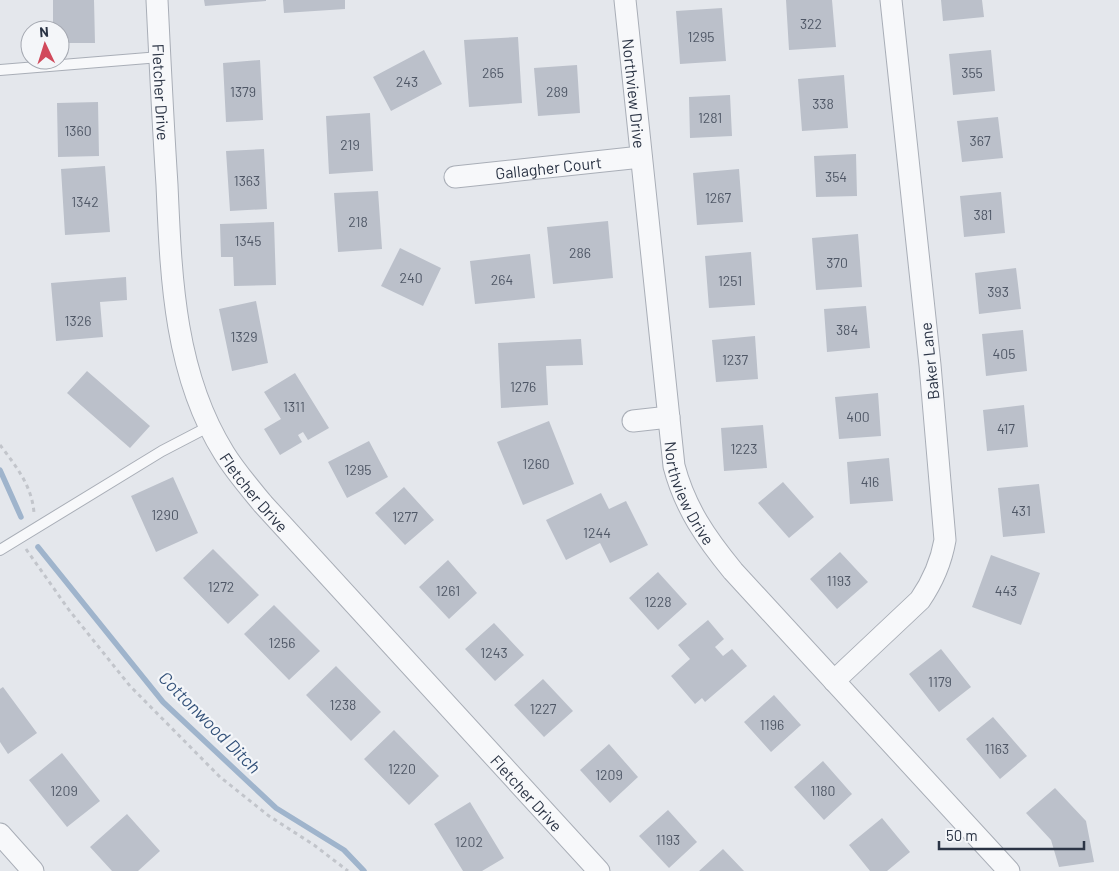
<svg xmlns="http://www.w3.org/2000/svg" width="1119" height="871" font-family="Barlow,sans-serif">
<rect width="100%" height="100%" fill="#e4e7ec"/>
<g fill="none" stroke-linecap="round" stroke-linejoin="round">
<path stroke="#9fb4cc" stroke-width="5.5" d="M0,470L21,517
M38,547L163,702L276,808L344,850L364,871"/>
</g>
<path fill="#bbc0ca" d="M53,0H94L95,43H60V30H53Z
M204,0H266V1L205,6Z
M283,0H345V9L284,13Z
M786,0H832L836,47L789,50Z
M941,0H982L984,17L943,21Z
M722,8L726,61L680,64L676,11Z
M518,37L522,103L469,107L464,40Z
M424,50L442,84L391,111L373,77Z
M991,50L995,91L953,95L949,54Z
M260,60L263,120L226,122L223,63Z
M577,65L580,113L538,116L534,68Z
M844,75L848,128L802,131L798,79Z
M730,95L732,136L690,138L689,97Z
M98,102L99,156L58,157L57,103Z
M370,113L373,171L329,174L326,116Z
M998,117L1003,158L962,162L957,121Z
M264,149L267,209L230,211L226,151Z
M856,154L857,196L816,197L814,156Z
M105,166L110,232L65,235L61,169Z
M739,169L743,222L697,225L693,173Z
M378,191L382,249L338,252L334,193Z
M1001,192L1005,233L964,237L960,196Z
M608,221L613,278L553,284L547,227Z
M274,222L276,285L234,286L233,257H221L220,224Z
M858,234L862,287L816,290L812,238Z
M400,248L441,268L423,306L381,286Z
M751,252L755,305L709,308L705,256Z
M530,254L535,298L475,304L470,261Z
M1016,268L1021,309L979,314L975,273Z
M126,277L127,300L100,302L103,337L56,341L51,283Z
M256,301L268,363L232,371L219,309Z
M866,306L870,348L827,352L824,309Z
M1023,330L1027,371L986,376L982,334Z
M755,336L758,379L716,382L712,340Z
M581,339L583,365L546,366L548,405L501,408L498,343Z
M87,371L150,426L130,448L67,393Z
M295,373L329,428L308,440L303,432L298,435L302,442L280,455L264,429L281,419L264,392Z
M878,393L881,436L839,439L835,397Z
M1024,405L1028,447L987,451L983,410Z
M549,421L574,484L523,505L497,442Z
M763,425L767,468L724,471L721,428Z
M369,441L388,477L347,498L328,462Z
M889,458L893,501L850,504L847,462Z
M173,477L198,533L156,552L131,496Z
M783,482L814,517L789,538L758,503Z
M1039,484L1045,533L1003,537L998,488Z
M404,487L434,520L405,545L375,513Z
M601,493L609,509L626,501L648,545L610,563L600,543L566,560L546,520Z
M213,549L259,595L228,624L183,578Z
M840,552L868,582L837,609L810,579Z
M991,555L1040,573L1021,625L972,607Z
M448,560L477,593L449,619L419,587Z
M658,572L687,604L658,630L629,598Z
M274,605L320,651L289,680L244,634Z
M708,620L724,639L715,647L723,656L732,649L747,666L705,702L702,698L695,704L671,676L690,659L678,645Z
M494,623L524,655L495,681L465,649Z
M941,649L971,687L939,712L909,674Z
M336,666L381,712L351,741L306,695Z
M543,679L573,711L544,737L514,705Z
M3,687L37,733L8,754L0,742V689Z
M774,695L801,725L771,752L744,722Z
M993,717L1027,756L1000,779L966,739Z
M394,730L439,776L409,805L364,759Z
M609,744L638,777L610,803L580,770Z
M62,753L100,801L67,827L29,780Z
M823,761L852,794L824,820L794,787Z
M1055,788L1086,821L1094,862L1059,867L1051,840L1026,813Z
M470,802L504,858L482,871H463L434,824Z
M668,810L697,842L669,868L639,836Z
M127,814L160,851L138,871H112L90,847Z
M882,818L910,852L887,871H870L849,845Z
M723,849L744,871H699Z"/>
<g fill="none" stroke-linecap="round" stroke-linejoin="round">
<defs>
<path id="lane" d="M0,70L160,57
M0,550L162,451L210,426"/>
<g id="street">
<path id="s1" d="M157,0C160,62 163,124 167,185C171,276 174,373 224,453C235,471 249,487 263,504L599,871"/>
<path id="s2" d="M625,0L674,466C685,508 706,538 733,571L1009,871"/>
<path id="s3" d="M455,177L641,157"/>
<path d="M633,421L669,417"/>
<path d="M834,681L920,600C933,581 941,563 945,540L930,365L891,0"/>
<path d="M0,834L33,871"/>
</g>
</defs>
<use href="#lane" stroke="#a9aeb7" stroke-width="12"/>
<use href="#street" stroke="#a9aeb7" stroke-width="23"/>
<path stroke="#c2c5cb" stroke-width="3" stroke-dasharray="4 4" stroke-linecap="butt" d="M0,445C16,466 32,486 34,513
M26,549L69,610L130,686L220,777L269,816L314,845L348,871"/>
<use href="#lane" stroke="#f7f8fa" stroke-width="10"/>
<use href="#street" stroke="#f7f8fa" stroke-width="21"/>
</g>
<g text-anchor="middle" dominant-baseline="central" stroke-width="4.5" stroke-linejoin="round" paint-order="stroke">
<g font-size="14" fill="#4f5766">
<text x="811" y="23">322</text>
<text x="701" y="36">1295</text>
<text x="493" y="72">265</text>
<text x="972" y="72">355</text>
<text x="407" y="81">243</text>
<text x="243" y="91">1379</text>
<text x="557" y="91">289</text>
<text x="823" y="103">338</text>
<text x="710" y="117">1281</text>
<text x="78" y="130">1360</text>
<text x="980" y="140">367</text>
<text x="350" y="144">219</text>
<text x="836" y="176">354</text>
<text x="247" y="180">1363</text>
<text x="718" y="197">1267</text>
<text x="85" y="201">1342</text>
<text x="983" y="214">381</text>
<text x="358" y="221">218</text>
<text x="248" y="240">1345</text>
<text x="580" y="252">286</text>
<text x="837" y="262">370</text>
<text x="411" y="277">240</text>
<text x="502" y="279">264</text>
<text x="730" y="280">1251</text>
<text x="998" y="291">393</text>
<text x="78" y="320">1326</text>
<text x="847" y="329">384</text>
<text x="244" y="336">1329</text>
<text x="1004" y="353">405</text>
<text x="735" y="359">1237</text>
<text x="523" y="386">1276</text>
<text x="294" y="406">1311</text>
<text x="858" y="416">400</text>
<text x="1006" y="428">417</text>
<text x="744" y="448">1223</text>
<text x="536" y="463">1260</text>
<text x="358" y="469">1295</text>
<text x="870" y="481">416</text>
<text x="1021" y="510">431</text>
<text x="165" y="514">1290</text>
<text x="405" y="516">1277</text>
<text x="597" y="532">1244</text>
<text x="839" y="580">1193</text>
<text x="221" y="586">1272</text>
<text x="448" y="590">1261</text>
<text x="1006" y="590">443</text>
<text x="658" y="601">1228</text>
<text x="282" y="642">1256</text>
<text x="494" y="652">1243</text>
<text x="940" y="681">1179</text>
<text x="343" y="704">1238</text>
<text x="543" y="708">1227</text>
<text x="772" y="724">1196</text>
<text x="997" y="748">1163</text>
<text x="402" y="768">1220</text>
<text x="609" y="774">1209</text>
<text x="64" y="790">1209</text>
<text x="823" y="790">1180</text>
<text x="668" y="839">1193</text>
<text x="469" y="841">1202</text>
</g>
<g font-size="16" fill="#2b3445" stroke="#f4f6f9">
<text stroke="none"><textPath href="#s1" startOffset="92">Fletcher Drive</textPath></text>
<text stroke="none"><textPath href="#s2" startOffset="94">Northview Drive</textPath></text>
<text stroke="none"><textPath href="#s3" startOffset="94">Gallagher Court</textPath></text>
<text transform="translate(929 361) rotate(-96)">Baker Lane</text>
<text stroke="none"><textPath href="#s1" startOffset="512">Fletcher Drive</textPath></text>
<text stroke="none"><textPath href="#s2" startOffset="499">Northview Drive</textPath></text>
<text stroke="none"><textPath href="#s1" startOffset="918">Fletcher Drive</textPath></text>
</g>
<g font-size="18" font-style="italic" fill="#34527a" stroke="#f4f6f9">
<text transform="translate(210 722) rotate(45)">Cottonwood Ditch</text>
</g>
</g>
<g transform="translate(45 45) rotate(356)"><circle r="24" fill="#f4f6f9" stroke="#a4a8b1"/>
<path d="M0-4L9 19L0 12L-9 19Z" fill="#d1495b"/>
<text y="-8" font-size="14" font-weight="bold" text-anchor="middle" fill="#2b3445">N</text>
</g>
<path d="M939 841v8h145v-8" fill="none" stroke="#2b3445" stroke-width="2.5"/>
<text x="946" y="841" font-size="15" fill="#2b3445" stroke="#f4f6f9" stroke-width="4" paint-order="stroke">50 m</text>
</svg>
